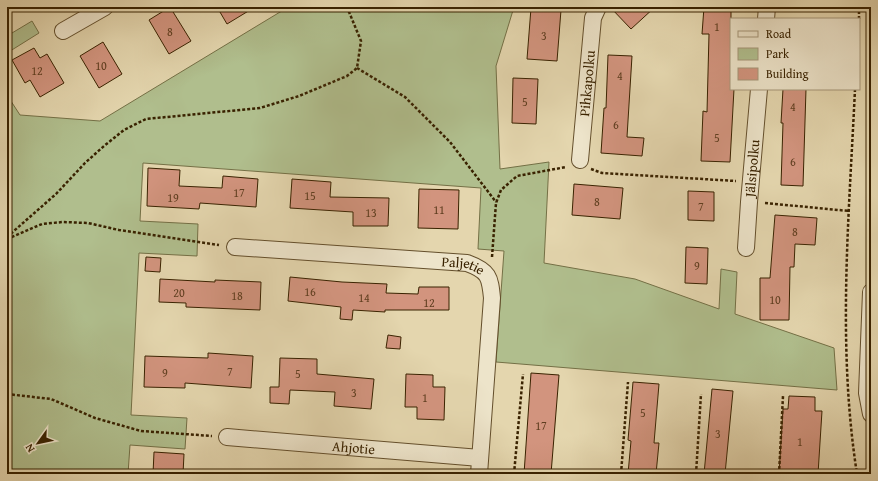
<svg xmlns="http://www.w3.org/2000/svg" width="878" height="481" font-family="'Gentium Book Plus',serif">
<rect width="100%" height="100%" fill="#e4d6ae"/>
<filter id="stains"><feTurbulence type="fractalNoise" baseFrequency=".005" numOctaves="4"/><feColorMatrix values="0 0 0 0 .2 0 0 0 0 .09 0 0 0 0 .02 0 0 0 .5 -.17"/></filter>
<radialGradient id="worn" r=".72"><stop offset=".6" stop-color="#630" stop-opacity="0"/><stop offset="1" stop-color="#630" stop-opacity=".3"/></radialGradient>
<path fill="#b0be8d" stroke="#747046" d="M285,7H514L496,66L500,169L549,162L544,263L635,279L719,309L721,269L737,272L735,314L834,348L837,390L496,362L504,251L478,249L481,188L143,163L140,221L198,224L197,256L139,253L131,415L187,418L185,449L130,445L128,474H7V95L20,115L100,121L285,9Z
M32,21L39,33L7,53V36Z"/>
<path fill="#d2947e" stroke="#392200" d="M170,7L191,41L169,54L149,20Z
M217,7H255L227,24Z
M610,7H655L631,29Z
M704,7H731V89H734L730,162L701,161L703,111L707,112L709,34H702Z
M531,8L561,10L557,61L527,59Z
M103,42L122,74L99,88L80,56Z
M34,48L40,58L47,54L64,83L40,97L30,80L25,83L12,60Z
M608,55L632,56L627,137L644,138L642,156L601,153L604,108H606Z
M513,78L538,79L536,124L512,123Z
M783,89H806L803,186L781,185L783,123H781Z
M148,168L180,170L179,186L222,188L223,176L258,179L256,207L200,203L199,209L147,206Z
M292,179L331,182L330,197L389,198L388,226H353V212L290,208Z
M574,184L623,188L620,219L572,215Z
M419,189L459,190L458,229L418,228Z
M688,191L714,192V221L688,220Z
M775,215L817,218L815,245L795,244L794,267H790L789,320H760V278H770Z
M686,247L708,248L707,284L685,283Z
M146,257L161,258L160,272L145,271Z
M290,277L342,282L387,284L386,293L418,294L419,287H449V310H385V312L353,310L352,320L340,319L341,307L288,301Z
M160,279L215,282V280L261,282L260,310L186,307V303L159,302Z
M388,335L401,337L400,349L386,348Z
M208,353L253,356L251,388L185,383V388L144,387L145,356L208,358Z
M280,358L317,359V374L374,379L371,409L334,406L335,392L290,390L289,404L270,403V387H279Z
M531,373L559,375L551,474H524Z
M406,374L433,375V387H445L444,420L417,419V407H405Z
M633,382L659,384L654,443H659L656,474H628L631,441L628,440Z
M712,389L733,391L725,474H704Z
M789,396L815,397V411H822L818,474H779L783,409H788Z
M154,452L184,454L183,474H153Z"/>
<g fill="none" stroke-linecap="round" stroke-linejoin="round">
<defs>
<g id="minor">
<path d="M766,19L767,7"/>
<path d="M63,31L105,7"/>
<path id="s1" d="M580,160L593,18L598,7"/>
<path id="s2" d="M235,247L467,263C489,271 490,277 492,298L479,474"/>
<path id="s3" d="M746,248L749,202L759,89"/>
<path d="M871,292L867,393L871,414"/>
<path id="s4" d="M227,437L480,458"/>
</g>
</defs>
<use href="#minor" stroke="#644f2c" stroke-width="18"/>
<path stroke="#392200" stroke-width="2.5" stroke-dasharray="3 2" stroke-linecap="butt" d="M859,19V7
M357,68L405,97L450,142L496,202
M855,89C849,218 837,346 857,474
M591,169L602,173L736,181
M765,203L849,211
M7,237L56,194L85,163L104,146L124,130L146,119L260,108L299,96L347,76L357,68L361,41L347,7
M7,239L42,224L63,222L88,223L119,230L219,245
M492,257L496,203L501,190L517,176L566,167
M7,394L51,399L95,418L141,431L212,436
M514,474L523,374
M621,474L628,382
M696,474L701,394
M779,474L783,396"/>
<use href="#minor" stroke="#ede4ca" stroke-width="16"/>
</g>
<g text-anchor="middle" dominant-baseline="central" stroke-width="3" stroke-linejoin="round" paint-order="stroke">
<g font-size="12" fill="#5f3e20">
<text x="717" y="26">1</text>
<text x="170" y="31">8</text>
<text x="544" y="35">3</text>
<text x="101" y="65">10</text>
<text x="37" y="70">12</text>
<text x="620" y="75">4</text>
<text x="525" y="101">5</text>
<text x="793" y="106">4</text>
<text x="616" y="124">6</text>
<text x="717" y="137">5</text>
<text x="793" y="161">6</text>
<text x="239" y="192">17</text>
<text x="310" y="195">15</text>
<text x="173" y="197">19</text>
<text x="597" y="201">8</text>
<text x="701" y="206">7</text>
<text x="439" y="209">11</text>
<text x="371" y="212">13</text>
<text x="795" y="231">8</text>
<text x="697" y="265">9</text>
<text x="310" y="291">16</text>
<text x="179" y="292">20</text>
<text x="237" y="295">18</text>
<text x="364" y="297">14</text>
<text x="775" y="299">10</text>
<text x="429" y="302">12</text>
<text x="230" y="371">7</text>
<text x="165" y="372">9</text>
<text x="298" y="373">5</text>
<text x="354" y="392">3</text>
<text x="425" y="397">1</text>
<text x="643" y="412">5</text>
<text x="541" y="425">17</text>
<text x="718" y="433">3</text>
<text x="800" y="441">1</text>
</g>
<g font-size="14" fill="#392200" stroke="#ede4ca">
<text stroke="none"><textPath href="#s1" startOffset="77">Pihkapolku</textPath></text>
<text stroke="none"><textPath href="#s3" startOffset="80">Jälsipolku</textPath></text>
<text stroke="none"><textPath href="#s2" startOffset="229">Paljetie</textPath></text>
<text stroke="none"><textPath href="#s4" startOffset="127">Ahjotie</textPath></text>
</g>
</g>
<rect width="878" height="481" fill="none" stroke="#e4d6ae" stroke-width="24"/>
<rect x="8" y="8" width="862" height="465" fill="none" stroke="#392200" stroke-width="2"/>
<rect x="12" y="12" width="854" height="457" fill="none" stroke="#392200"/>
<rect x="730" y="18" width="130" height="72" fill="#ede4ca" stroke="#a59679"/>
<rect x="738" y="31" width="20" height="6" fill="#ede4ca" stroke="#a59679"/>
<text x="766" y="38" font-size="12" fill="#392200">Road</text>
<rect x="738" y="48" width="20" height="12" fill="#b0be8d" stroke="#a59679"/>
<text x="766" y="58" font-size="12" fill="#392200">Park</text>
<rect x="738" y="68" width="20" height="12" fill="#d2947e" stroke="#a59679"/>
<text x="766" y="78" font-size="12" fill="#392200">Building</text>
<g transform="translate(38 443) rotate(237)" stroke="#ede4ca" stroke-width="3" paint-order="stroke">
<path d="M0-3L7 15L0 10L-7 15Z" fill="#392200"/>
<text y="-6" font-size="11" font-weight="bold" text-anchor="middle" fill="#392200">N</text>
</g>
<rect width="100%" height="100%" filter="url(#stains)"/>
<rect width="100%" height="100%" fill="url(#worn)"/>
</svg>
